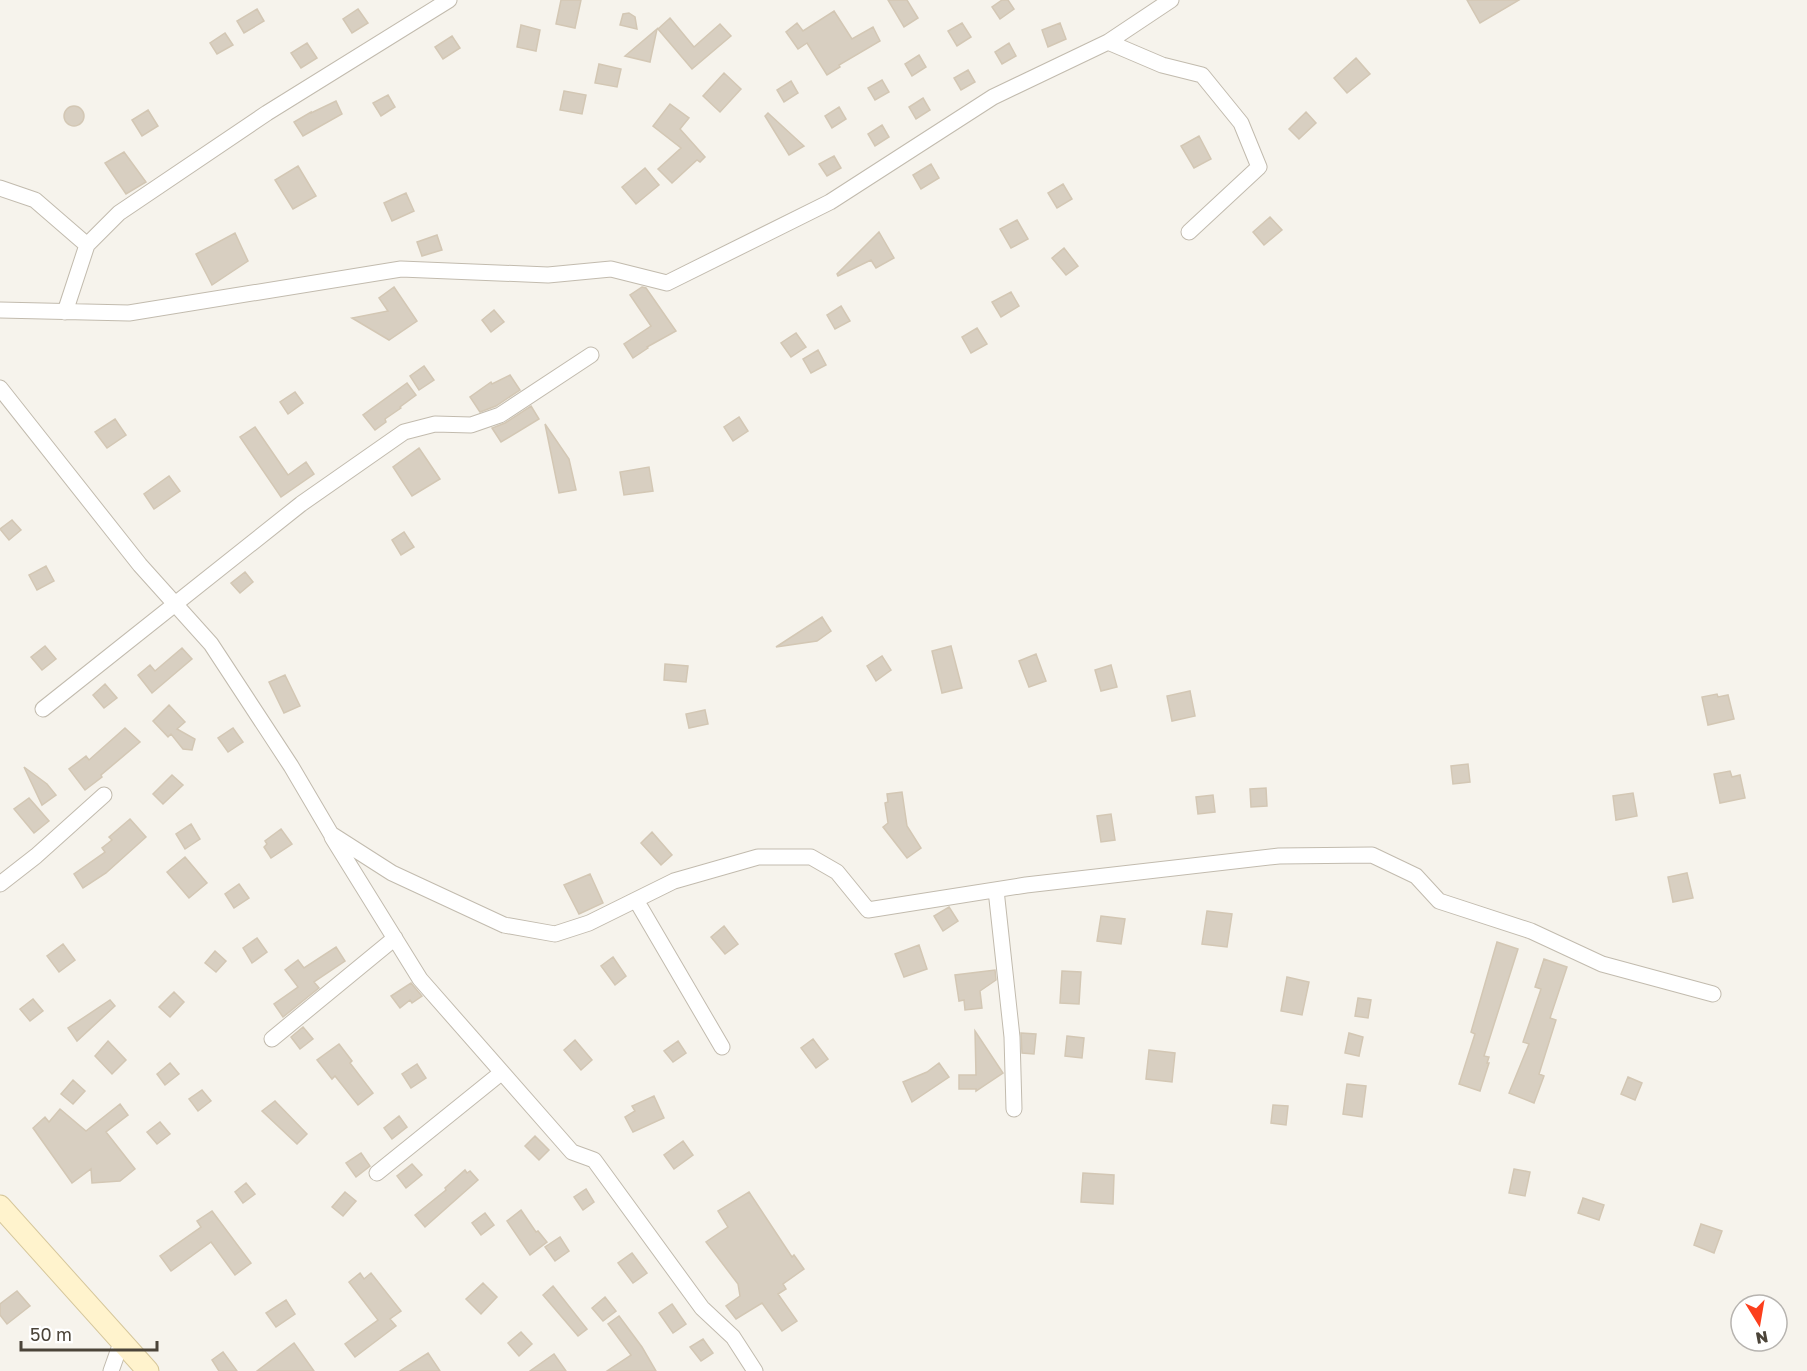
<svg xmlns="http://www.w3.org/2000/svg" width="1807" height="1371" font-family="'Golos Text',sans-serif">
<rect width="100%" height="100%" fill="#f6f3ec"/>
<path fill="#d8cfc1" stroke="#d3c7b4" stroke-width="1.5" d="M561,0H581L575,28L556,24Z
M888,0H907L918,18L904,27Z
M1002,0H1008L1014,9L1000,19L992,7Z
M1467,0H1519L1480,23Z
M257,9L264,21L244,33L237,21Z
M358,9L368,23L352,33L343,19Z
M834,11L852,39L873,27L880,41L839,65L840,67L827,75L807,43L798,49L786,32L797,23L803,31Z
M629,13L635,17L637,29L620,25L623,14Z
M670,18L694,47L720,24L731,36L692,69L658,29Z
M962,23L971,37L957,46L948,31Z
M1060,23L1066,39L1048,47L1042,30Z
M521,25L540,30L536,51L517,47Z
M657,29L650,62L625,56Z
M225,33L233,45L217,54L210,43Z
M452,36L460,48L443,59L435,47Z
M307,43L317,58L301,68L291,53Z
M1009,43L1016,56L1002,64L995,52Z
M919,55L926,67L912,76L905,64Z
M1356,58L1370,74L1347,93L1334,78Z
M599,64L621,69L617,87L595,83Z
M968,70L975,82L961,90L954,78Z
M724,73L741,89L720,112L703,96Z
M882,80L889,92L875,100L868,88Z
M791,81L798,93L784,102L777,90Z
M564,91L586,95L582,114L560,110Z
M388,95L395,107L381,116L373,103Z
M923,98L930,110L916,119L909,107Z
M336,101L342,114L303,136L294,122L311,112V113Z
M670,104L689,118L680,129L705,157L700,162L697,160L672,183L658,169L681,148L653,126Z
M64 116a10 10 0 1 1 20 0a10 10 0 1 1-20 0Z
M839,107L846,119L832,128L825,116Z
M148,110L158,126L142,136L132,120Z
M1306,112L1316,123L1299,139L1289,129Z
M768,113L804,146L789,155L765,116Z
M882,125L889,137L875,146L868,134Z
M1199,136L1211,159L1194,168L1181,146Z
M124,152L146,182L126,194L105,163Z
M834,156L841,168L827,176L819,164Z
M931,164L939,178L921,189L913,175Z
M298,166L316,196L293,209L275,180Z
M645,168L659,185L636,204L622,187Z
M1063,184L1072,199L1057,208L1048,193Z
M406,193L414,211L392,221L384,203Z
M1270,217L1282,230L1264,245L1253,232Z
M1017,220L1028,239L1011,248L1000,229Z
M879,232L894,258L876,268L871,260L838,276L837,274Z
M235,233L248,261L212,285L196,254Z
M437,235L442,250L422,256L417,242Z
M1064,248L1078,266L1066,275L1052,258Z
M394,287L417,321L389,340L352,318L388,311L379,298Z
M642,287L646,288L676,331L647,347L648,348L633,358L624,344L651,326L630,295Z
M1011,292L1019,306L1001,317L992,302Z
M841,306L850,321L835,329L827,315Z
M494,310L504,322L491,332L482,320Z
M977,328L987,344L971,353L962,337Z
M796,333L806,347L791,357L781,343Z
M818,350L826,365L811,373L803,359Z
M424,366L434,380L419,390L410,376Z
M510,375L520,390L496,406L480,412L470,397L491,382L492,384Z
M407,383L416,395L400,407L401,408L385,419L386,422L375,430L363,415Z
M295,392L303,403L288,414L280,402Z
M531,406L539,419L501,442L492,428L505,423Z
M739,417L748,431L733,441L724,427Z
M115,419L126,435L107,448L95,432Z
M545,424L569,459L576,490L559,493Z
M255,427L288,475L306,462L314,474L281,497L240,437Z
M419,448L440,479L412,496L393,467Z
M649,467L653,491L624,495L620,472Z
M169,476L180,491L154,509L144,494Z
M12,520L21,530L9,540L0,529Z
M404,532L414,547L401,555L392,540Z
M46,566L54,581L37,590L29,575Z
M245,572L253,582L240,593L231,583Z
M822,617L831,631L817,641L776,647Z
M45,646L56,659L42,670L31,657Z
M951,646L962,688L942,693L932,651Z
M182,648L192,659L152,693L138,675L150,665L155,671Z
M1036,654L1046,681L1029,687L1019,661Z
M882,656L891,670L876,681L867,666Z
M665,664L688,666L686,682L664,680Z
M1111,665L1117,687L1101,691L1095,670Z
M285,675L300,706L284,713L269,682Z
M105,684L117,698L104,708L93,695Z
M1190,691L1195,716L1172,721L1167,696Z
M1717,694L1718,697L1728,695L1734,719L1708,725L1702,697Z
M169,705L185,722L177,729L195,739L192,750L183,749L171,734L168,737L153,721Z
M705,710L708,724L689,728L686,714Z
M125,728L140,742L101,775L102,777L85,790L69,769L86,756L89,760Z
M233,728L243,742L228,752L218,738Z
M1468,764L1470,782L1453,784L1451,766Z
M24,767L47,784L56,795L42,805Z
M1730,771L1732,777L1740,775L1745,798L1720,803L1714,774Z
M172,775L183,785L163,804L153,794Z
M1266,788L1267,806L1251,807L1250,789Z
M902,792L907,826L921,848L907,858L883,827L888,823L885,803L888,802L887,794Z
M1633,793L1637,816L1616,820L1613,796Z
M1213,795L1215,812L1198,814L1196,797Z
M29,798L49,821L34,833L14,809Z
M1111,814L1115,840L1101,842L1097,816Z
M130,819L146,837L106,873L83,888L74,874L105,852L102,848L112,840L109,837Z
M191,824L200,839L185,849L176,834Z
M281,829L292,844L271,858L264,847L267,844L265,841Z
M652,832L672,855L661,865L641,843Z
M185,857L207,883L189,898L167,872Z
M1687,873L1693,898L1673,902L1668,877Z
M590,874L603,903L579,914L564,885Z
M239,884L249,898L234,908L225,894Z
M949,907L958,921L943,931L934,916Z
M1207,911L1232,914L1227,947L1202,944Z
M1101,916L1125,919L1121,944L1097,941Z
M724,926L738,944L725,954L711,937Z
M257,938L267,952L252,963L243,948Z
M1497,942L1518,949L1484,1056L1489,1057L1487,1063H1489L1480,1091L1459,1084L1475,1034L1471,1032Z
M63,944L75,960L59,972L47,956Z
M919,945L927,969L904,977L895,954Z
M336,947L345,961L314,982L319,988L283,1017L274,1004L298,987L285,970L298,960L304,968Z
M215,951L226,961L216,972L205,963Z
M613,957L626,976L615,985L601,966Z
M1544,959L1567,967L1550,1018L1556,1020L1539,1074L1544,1076L1534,1103L1509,1093L1529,1044L1523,1042L1541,989L1535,987Z
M995,970L996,980L980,991L982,1008L965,1010L964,1000L959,1001L955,975Z
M1062,971L1081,972L1079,1004L1060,1003Z
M1287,977L1309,982L1302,1015L1281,1011Z
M411,983L422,996L412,1003L410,1000L400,1008L391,996Z
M174,992L184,1002L170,1017L159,1007Z
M1358,998L1371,1000L1368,1018L1355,1016Z
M33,999L43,1011L30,1021L20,1009Z
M110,1000L115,1006L77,1041L68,1028Z
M303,1027L313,1039L300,1049L291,1037Z
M975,1031L1003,1073L976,1091V1089H959V1075H976Z
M1021,1033L1036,1034L1034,1054L1022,1053Z
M1349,1033L1363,1037L1359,1056L1345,1053Z
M1067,1036L1084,1038L1082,1058L1065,1056Z
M813,1039L828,1059L816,1068L801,1048Z
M575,1040L592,1060L581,1070L564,1050Z
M108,1041L126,1060L112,1074L95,1056Z
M678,1041L686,1053L673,1062L664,1051Z
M339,1044L352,1061L350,1063L373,1093L358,1105L335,1076L332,1079L317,1060Z
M1149,1050L1175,1053L1172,1082L1146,1079Z
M170,1063L179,1074L165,1085L157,1074Z
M939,1063L949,1077L912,1102L903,1082L927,1072Z
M417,1064L426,1078L411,1088L402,1074Z
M1628,1077L1642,1083L1635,1100L1621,1094Z
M73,1080L85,1091L73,1104L61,1094Z
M1347,1084L1366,1086L1362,1117L1343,1114Z
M202,1090L211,1101L198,1111L189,1099Z
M654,1096L664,1118L633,1132L625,1117L635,1111L632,1106Z
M275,1101L307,1134L297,1144L262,1111Z
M120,1104L128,1115L106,1132L135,1169L120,1181L92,1183L91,1169L72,1183L33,1128L45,1117L49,1122L60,1109L86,1131Z
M1273,1105L1288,1106L1286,1125L1271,1123Z
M399,1116L407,1127L392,1139L384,1128Z
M160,1122L170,1134L157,1144L147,1132Z
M535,1136L549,1150L539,1160L525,1146Z
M683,1141L693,1155L674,1169L664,1155Z
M361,1153L370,1166L356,1177L346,1163Z
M412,1164L422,1175L406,1188L397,1176Z
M1514,1169L1530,1172L1525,1196L1509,1193Z
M465,1170L467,1173L470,1171L478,1180L425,1227L415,1215L446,1190L445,1188Z
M1083,1173L1114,1175L1113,1204L1081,1202Z
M246,1183L255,1194L243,1203L235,1192Z
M586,1189L594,1202L583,1210L574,1197Z
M345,1192L356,1201L343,1216L332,1207Z
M749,1192L792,1257L794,1255L804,1269L783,1284L786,1289L778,1294L797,1321L782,1331L762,1303L736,1319L726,1306L740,1296L738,1284L706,1242L728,1227L718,1211Z
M1583,1198L1604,1205L1599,1220L1578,1213Z
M521,1210L536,1232L538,1231L547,1242L530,1255L507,1221Z
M212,1211L251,1263L235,1275L211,1242L171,1271L160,1256L201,1227L197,1221Z
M485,1213L494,1225L481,1235L472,1223Z
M1701,1224L1722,1231L1714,1253L1694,1245Z
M560,1237L569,1251L555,1261L545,1247Z
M632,1253L647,1273L633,1283L618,1263Z
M360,1273L364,1279L371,1273L401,1311L390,1319L396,1326L355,1357L345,1344L378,1320L349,1282Z
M483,1283L497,1297L481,1314L466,1299Z
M553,1286L587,1329L578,1336L543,1295Z
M17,1291L30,1306L7,1324L0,1315V1304Z
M605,1297L616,1311L603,1321L592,1308Z
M286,1300L295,1314L276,1327L266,1313Z
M672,1304L686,1324L673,1333L659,1313Z
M619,1316L642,1347L656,1371H607L631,1355L608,1324Z
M521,1332L532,1344L519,1356L508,1343Z
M703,1339L713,1353L701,1361L690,1347Z
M294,1343L314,1371H257Z
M223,1352L237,1371H219L212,1360Z
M428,1353L440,1371H400Z
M554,1354L566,1371H530Z"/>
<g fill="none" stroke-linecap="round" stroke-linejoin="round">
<defs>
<path id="street" d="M1108,42L1162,65L1202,75L1241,123L1259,167L1189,232
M0,188L35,200L87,245
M0,310L129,313L401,269L548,275L611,269L667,283L830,202L993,97L1108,42L1171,0
M65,312L87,245L119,213L267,113L449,0
M0,388L140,565L211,644L291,766L331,834L392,873L504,925L555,934L589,923L674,881L758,857H811L837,872L868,910L1026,885L1279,856L1372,855L1416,876L1439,901L1531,931L1602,964L1713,994
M43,709L301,504L404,432L435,424L471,425L500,415L591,355
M332,837L420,979L572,1152L594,1160L702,1308L733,1337L755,1371
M0,884L36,856L104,795
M996,890L1012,1037L1014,1109
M636,900L722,1047
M272,1039L395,938
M377,1173L501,1073
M111,1371L122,1340"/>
<path id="secondary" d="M0,1206L148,1371"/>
</defs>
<use href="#street" stroke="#c2bbae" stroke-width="17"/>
<use href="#secondary" stroke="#d6c79b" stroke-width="23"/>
<use href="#street" stroke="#fff" stroke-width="15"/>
<use href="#secondary" stroke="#fff3cd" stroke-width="21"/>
</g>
<g transform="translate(1759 1323) rotate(169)"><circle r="28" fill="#ffffff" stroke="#b7b4b0" stroke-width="1.5"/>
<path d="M0-4.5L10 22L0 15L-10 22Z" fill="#fc3f1d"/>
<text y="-9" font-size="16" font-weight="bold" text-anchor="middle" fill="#4b4439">N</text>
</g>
<path d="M21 1341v9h136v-9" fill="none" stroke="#4b4439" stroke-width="3"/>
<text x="30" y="1341" font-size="18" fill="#4b4439" stroke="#ffffff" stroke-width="4.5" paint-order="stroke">50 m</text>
</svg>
